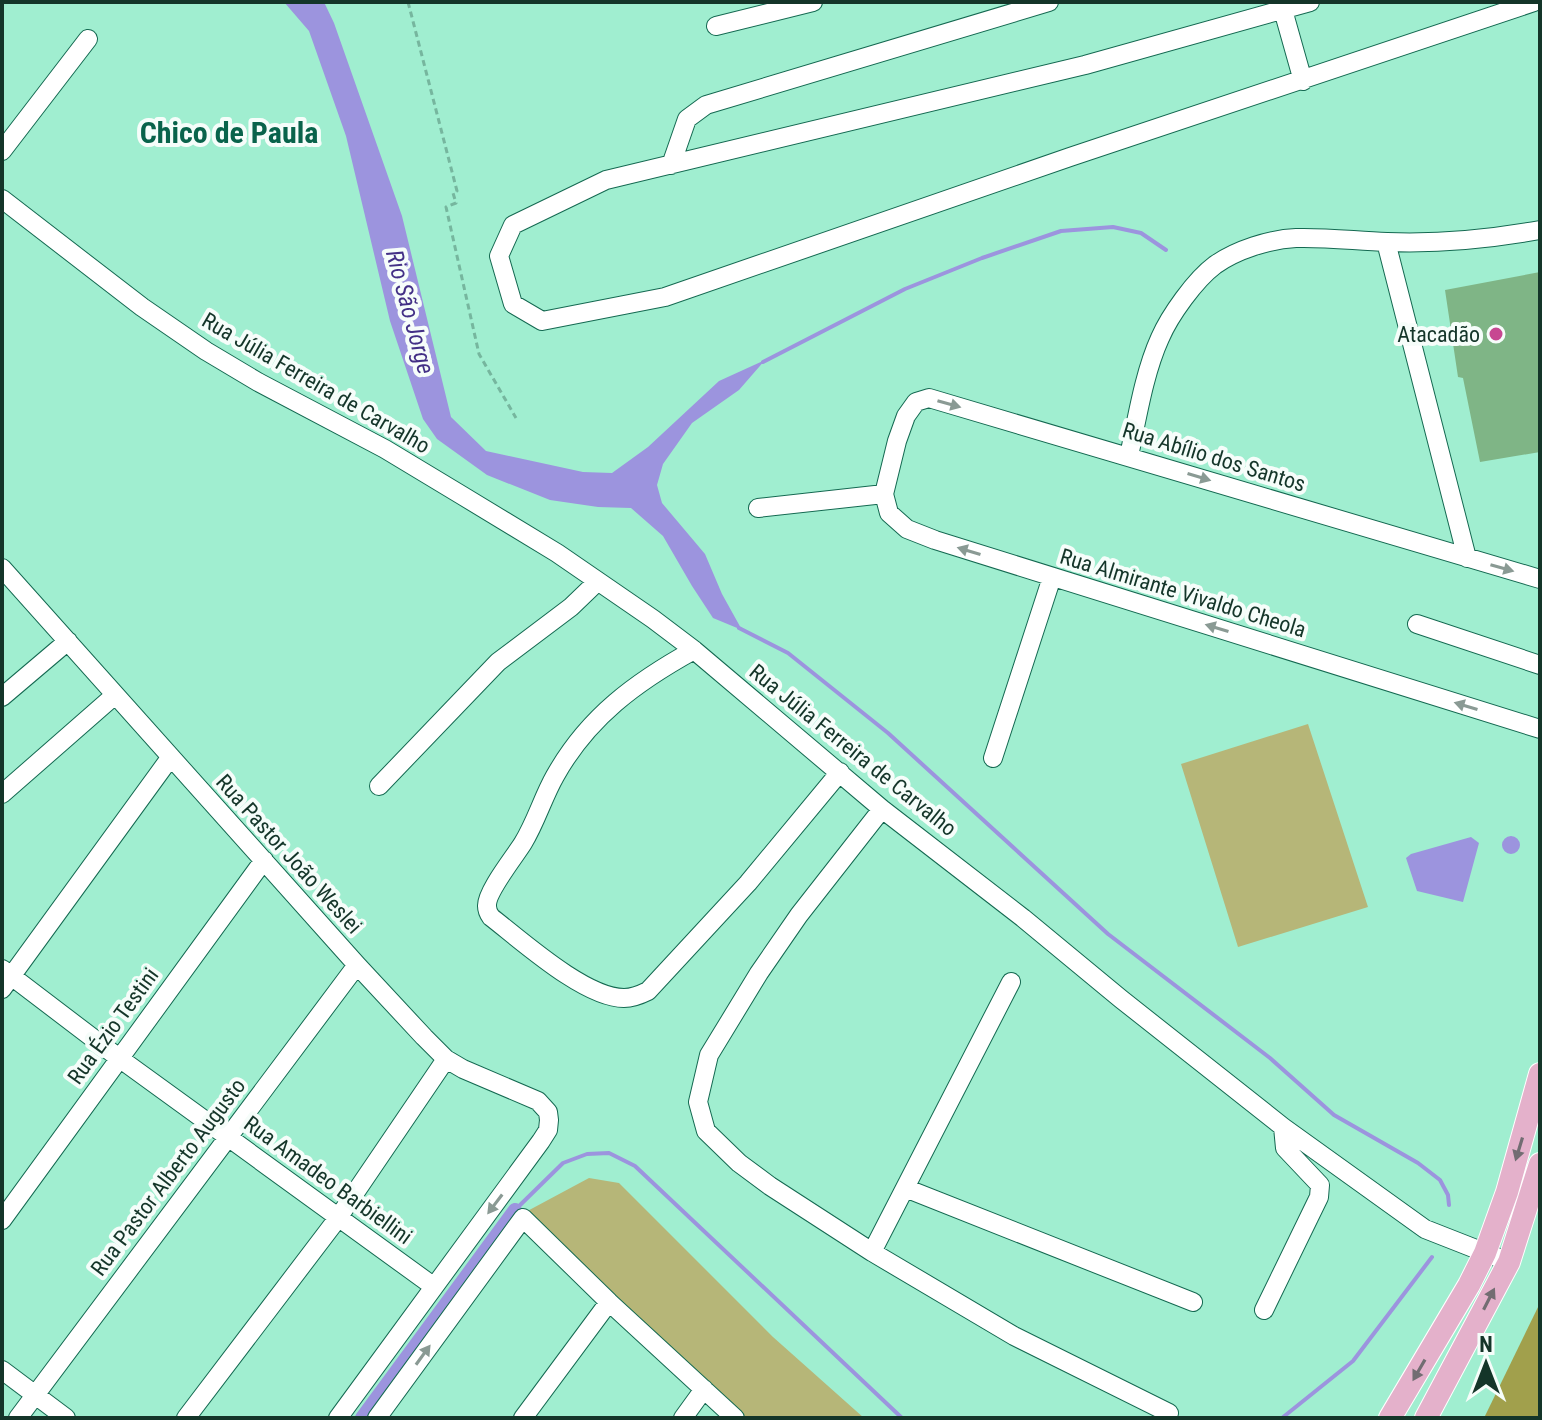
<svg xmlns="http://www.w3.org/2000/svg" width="1542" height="1420" font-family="'Roboto Condensed',sans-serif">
<rect width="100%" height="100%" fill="#a0eed0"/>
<path fill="#b6b678" d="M1308,724L1368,907L1238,947L1181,764Z
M589,1178L619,1183L773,1337L864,1418H735L520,1215Z"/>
<path fill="#a1a04c" d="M1540,1303V1418H1484Z"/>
<path fill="#9c94de" d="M284,2H324L334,23L402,216L451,417L486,451L583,472L612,473L648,447L719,381L765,360L739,390L692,423L663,464L657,485L662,503L705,554L722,594L742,630L713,618L692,586L663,536L631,508L598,507L550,500L487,475L437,439L423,419L390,321L346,136L309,31Z
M1502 845a9 9 0 1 1 18 0a9 9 0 1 1-18 0Z
M1471,837L1479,843L1463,902L1417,891L1406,858L1411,854Z"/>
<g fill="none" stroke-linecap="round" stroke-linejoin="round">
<path stroke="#9c94de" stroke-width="4" d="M763,362L905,289L982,258L1061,231L1113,227L1141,233L1166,250
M739,628L788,653L888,733L1108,934L1270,1058L1334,1115L1418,1163L1440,1180L1448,1195L1449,1205
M515,1210L563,1163L587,1154L609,1153L635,1166L902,1418
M1282,1418L1353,1361L1432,1257"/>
<path stroke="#9c94de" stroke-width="14" d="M362,1418L515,1210"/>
</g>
<path fill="#7fb586" d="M1540,272V452L1480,462L1463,378L1458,377L1445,290Z"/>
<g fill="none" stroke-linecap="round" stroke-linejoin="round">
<defs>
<path id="minor" d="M1310,2L1085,65L606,180L513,225L499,256L513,304L542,321L665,297L1070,157L1534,2
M1283,10L1303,81
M716,26L813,2
M2,151L88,39
M671,165L687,119L706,105L1049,2
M2,199L142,307L206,351L258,382L385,449L463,496L557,553L653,619L694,650L882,809L1023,918L1121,999L1283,1127L1425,1229L1509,1262
M1386,242L1467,558
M1129,456C1137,419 1144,373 1160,338C1170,315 1195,280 1215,265C1236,250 1270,239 1296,238C1326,237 1357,241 1387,242C1438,244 1490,239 1540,230
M758,508L884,494
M2,568L357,965L424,1037L446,1059L463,1069L538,1101L548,1112L549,1120L548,1130L541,1141L338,1418
M1540,579L929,398L916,402L906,416L897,441L884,494L889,513L907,529L935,540L1540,729
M1417,624L1540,665
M694,650C636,682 588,717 555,776C543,797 536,822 523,843C515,856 486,892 487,906C487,911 488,913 491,917C522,941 585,998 624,998C633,998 640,995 648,991L748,883L840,772
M2,697L68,641
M993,758L1052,577
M379,786L498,662L571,607L598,581
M2,794L115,695
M882,809L799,915L759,973L709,1055L698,1102L706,1131L739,1163L770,1186L872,1252L1014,1336L1169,1413
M2,969L119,1058L433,1286
M2,989L170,758
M905,1188L1193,1302
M2,1220L264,860
M872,1252L1011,982
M1264,1310L1319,1197L1320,1185L1285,1148L1283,1127
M2,1370L66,1418
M18,1418L357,965
M186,1418L338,1218L446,1059
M377,1418L523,1218L609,1302L735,1418
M523,1418L609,1302
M683,1418L704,1389"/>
<path id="major" d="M1390,1418L1469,1285L1485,1253L1507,1192L1540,1074
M1426,1418L1509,1262L1540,1164"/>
</defs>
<use href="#minor" stroke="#146951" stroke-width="20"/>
<use href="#major" stroke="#fff" stroke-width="24"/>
<path stroke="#76b69e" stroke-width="3" stroke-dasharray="6 4" stroke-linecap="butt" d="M408,2L457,191L453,193L456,203L446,207L479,354L516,418"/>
<use href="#minor" stroke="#fff" stroke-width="18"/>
<use href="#major" stroke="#e4b1cb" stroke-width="22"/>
</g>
<defs><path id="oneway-solid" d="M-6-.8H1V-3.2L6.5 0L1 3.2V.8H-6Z" transform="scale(2)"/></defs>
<g fill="#8a9a94">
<use href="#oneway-solid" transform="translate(949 404) rotate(16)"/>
<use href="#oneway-solid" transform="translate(1199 477) rotate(17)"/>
<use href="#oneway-solid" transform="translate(969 551) rotate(-163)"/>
<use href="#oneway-solid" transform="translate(1502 568) rotate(16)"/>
<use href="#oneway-solid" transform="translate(1217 628) rotate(-163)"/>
<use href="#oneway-solid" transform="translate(1466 706) rotate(-163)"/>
<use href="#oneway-solid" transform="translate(495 1204) rotate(127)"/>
<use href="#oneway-solid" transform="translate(423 1355) rotate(-54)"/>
</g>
<g fill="#726d72">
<use href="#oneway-solid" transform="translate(1519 1149) rotate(107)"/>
<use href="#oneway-solid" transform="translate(1489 1299) rotate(-63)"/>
<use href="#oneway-solid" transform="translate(1419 1370) rotate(120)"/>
</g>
<circle fill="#c74791" stroke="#f6fdfa" stroke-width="3" cx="1496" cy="334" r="8"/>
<g text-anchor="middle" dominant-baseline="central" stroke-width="8" stroke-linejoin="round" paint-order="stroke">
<g font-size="22" fill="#143529" stroke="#f6fdfa" text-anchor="end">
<text x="1480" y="334">Atacadão</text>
</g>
<g font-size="22" fill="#143529" stroke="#f6fdfa">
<text transform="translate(316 383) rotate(30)">Rua Júlia Ferreira de Carvalho</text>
<text transform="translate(1214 457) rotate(17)">Rua Abílio dos Santos</text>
<text transform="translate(1183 593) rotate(17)">Rua Almirante Vivaldo Cheola</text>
<text transform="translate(853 750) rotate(39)">Rua Júlia Ferreira de Carvalho</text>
<text transform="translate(289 854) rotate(48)">Rua Pastor João Weslei</text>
<text transform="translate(113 1026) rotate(-54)">Rua Ézio Testini</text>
<text transform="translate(168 1177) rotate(-53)">Rua Pastor Alberto Augusto</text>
<text transform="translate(328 1180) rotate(36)">Rua Amadeo Barbiellini</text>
</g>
<g font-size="24" font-style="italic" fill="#433086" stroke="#f6fdfa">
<text transform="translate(410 312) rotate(75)">Rio São Jorge</text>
</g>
<g font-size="30" font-weight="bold" fill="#09634b" stroke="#f6fdfa">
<text x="229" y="132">Chico de Paula</text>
</g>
</g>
<rect width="1542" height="1420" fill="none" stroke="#143529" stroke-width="8"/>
<g transform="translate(1486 1364)" stroke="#f6fdfa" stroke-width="6" paint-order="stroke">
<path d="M0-6L14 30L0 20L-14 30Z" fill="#143529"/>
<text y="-12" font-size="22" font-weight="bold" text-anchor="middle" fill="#143529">N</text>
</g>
</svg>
